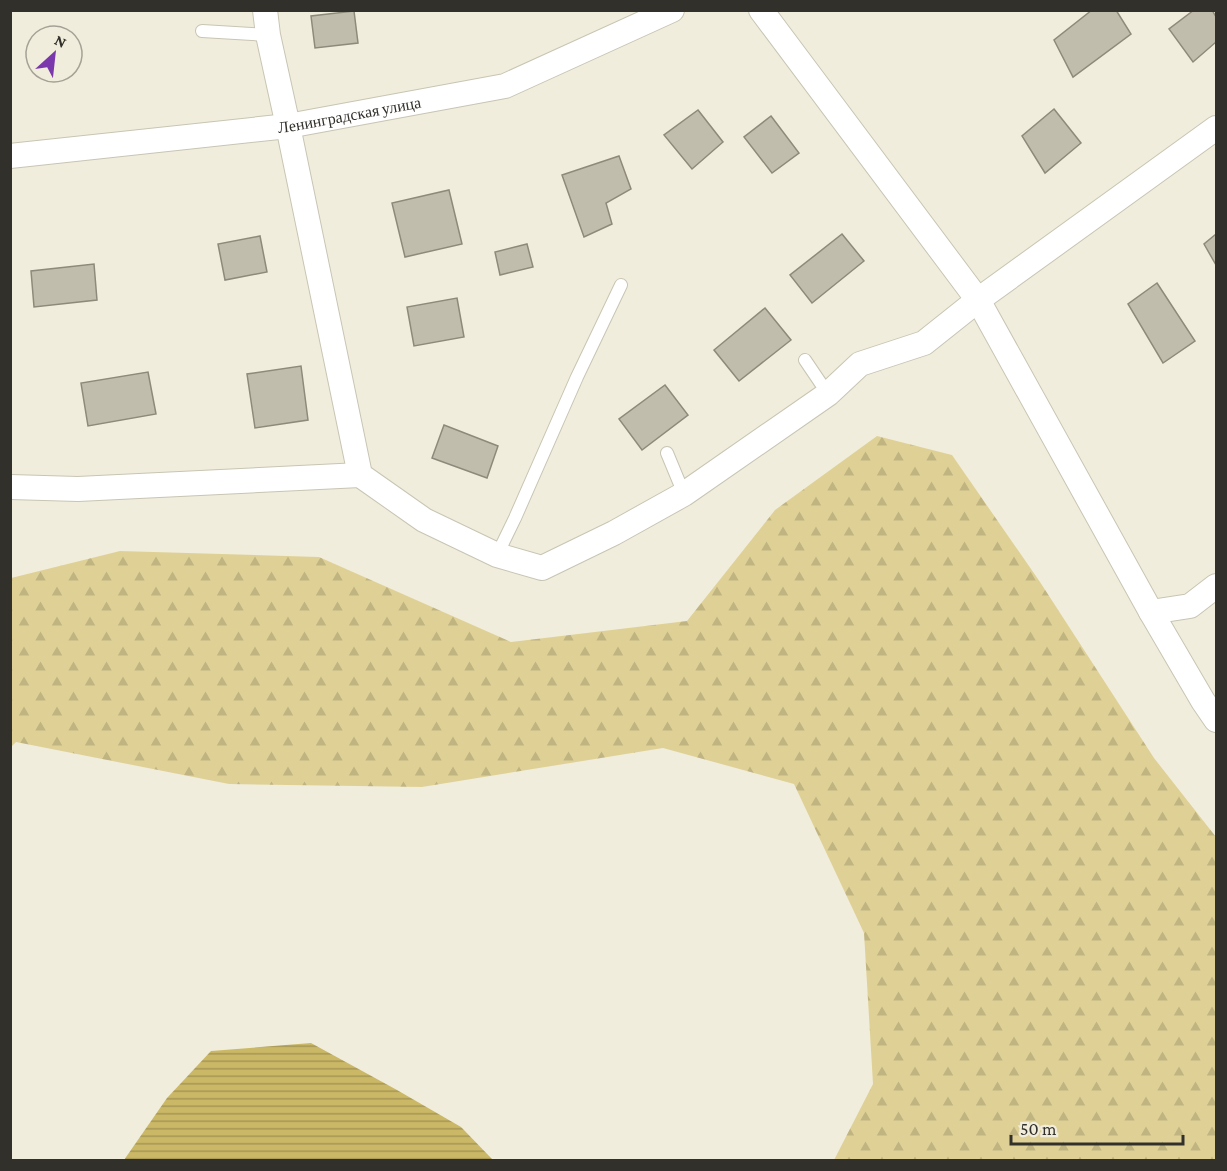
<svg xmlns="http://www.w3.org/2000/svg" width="1227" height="1171" font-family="'Crimson Pro',serif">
<defs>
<pattern id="forest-firs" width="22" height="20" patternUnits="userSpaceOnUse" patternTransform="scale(1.5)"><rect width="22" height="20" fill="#dfd196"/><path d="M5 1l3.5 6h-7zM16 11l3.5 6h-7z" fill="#c0b481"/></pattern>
<pattern id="water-rules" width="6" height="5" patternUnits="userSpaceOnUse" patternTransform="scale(1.5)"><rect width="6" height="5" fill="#cbb866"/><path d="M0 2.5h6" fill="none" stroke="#a59654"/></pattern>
</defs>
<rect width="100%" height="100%" fill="#f1eddc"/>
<path fill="url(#forest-firs)" d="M877,436L952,455L1040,582L1154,758L1216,837V1160H834L873,1084L864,933L794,784L663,748L422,787L229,784L16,742L11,747V578L120,551L319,557L511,642L687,621L775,510Z"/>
<path fill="url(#water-rules)" d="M311,1043L397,1090L461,1127L493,1160H124L167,1098L211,1051Z"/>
<path fill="#c1bdac" stroke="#8e8a7b" stroke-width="1.5" d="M1092,10H1116L1131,34L1073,77L1054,40Z
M1194,10H1212L1216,17V42L1193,62L1169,29Z
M354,11L358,43L315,48L311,16Z
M1054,109L1081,143L1045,173L1022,136Z
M698,110L723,142L692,169L664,135Z
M771,116L799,153L772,173L744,137Z
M619,156L631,189L606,203L612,224L584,237L562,175Z
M449,190L462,244L405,257L392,203Z
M842,234L864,261L812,303L790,275Z
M1216,234V265L1204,244Z
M260,236L267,272L225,280L218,244Z
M527,244L533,267L500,275L495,252Z
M94,264L97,300L34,307L31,271Z
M1157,283L1195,341L1163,363L1128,304Z
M457,298L464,337L414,346L407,307Z
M765,308L791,340L739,381L714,350Z
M301,366L308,420L255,428L247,374Z
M148,372L156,414L88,426L81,383Z
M665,385L688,415L642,450L619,419Z
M444,425L498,446L487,478L432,458Z"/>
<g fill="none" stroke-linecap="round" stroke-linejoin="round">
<defs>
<path id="lane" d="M202,31L268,35
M805,360L828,394
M667,453L684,494
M497,555L515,518L577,377L621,285"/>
<g id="street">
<path d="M265,10L268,35L288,126L360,475L424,520L497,555L542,568L614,533L684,494L828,394L860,364L924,343L978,300L1216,128"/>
<path d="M761,10L978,300L1151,612L1203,701L1216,720"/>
<path id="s1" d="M10,156L288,126L505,86L672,10"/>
<path d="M10,487L78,489L360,475"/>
<path d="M1151,612L1190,606L1216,586"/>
</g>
</defs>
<use href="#lane" stroke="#c8c5b4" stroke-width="14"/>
<use href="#street" stroke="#c8c5b4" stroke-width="26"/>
<use href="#lane" stroke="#fff" stroke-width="12"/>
<use href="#street" stroke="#fff" stroke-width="24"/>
</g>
<g text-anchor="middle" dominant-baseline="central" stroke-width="5" stroke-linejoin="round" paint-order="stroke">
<g font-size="16" fill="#32302a" stroke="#f1eddc">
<text stroke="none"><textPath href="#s1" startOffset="342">Ленинградская улица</textPath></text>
</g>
</g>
<rect width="1227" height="1171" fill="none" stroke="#32302a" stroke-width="24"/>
<g transform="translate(54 54) rotate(27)"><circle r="28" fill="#f1eddc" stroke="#a5a195" stroke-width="1.5"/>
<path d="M0-4.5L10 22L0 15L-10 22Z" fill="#7a38ac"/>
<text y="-9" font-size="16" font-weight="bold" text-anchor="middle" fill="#32302a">N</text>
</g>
<path d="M1011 1135v9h172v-9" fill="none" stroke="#32302a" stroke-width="3"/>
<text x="1020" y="1135" font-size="18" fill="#32302a" stroke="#f1eddc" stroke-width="4.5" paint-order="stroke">50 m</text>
</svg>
